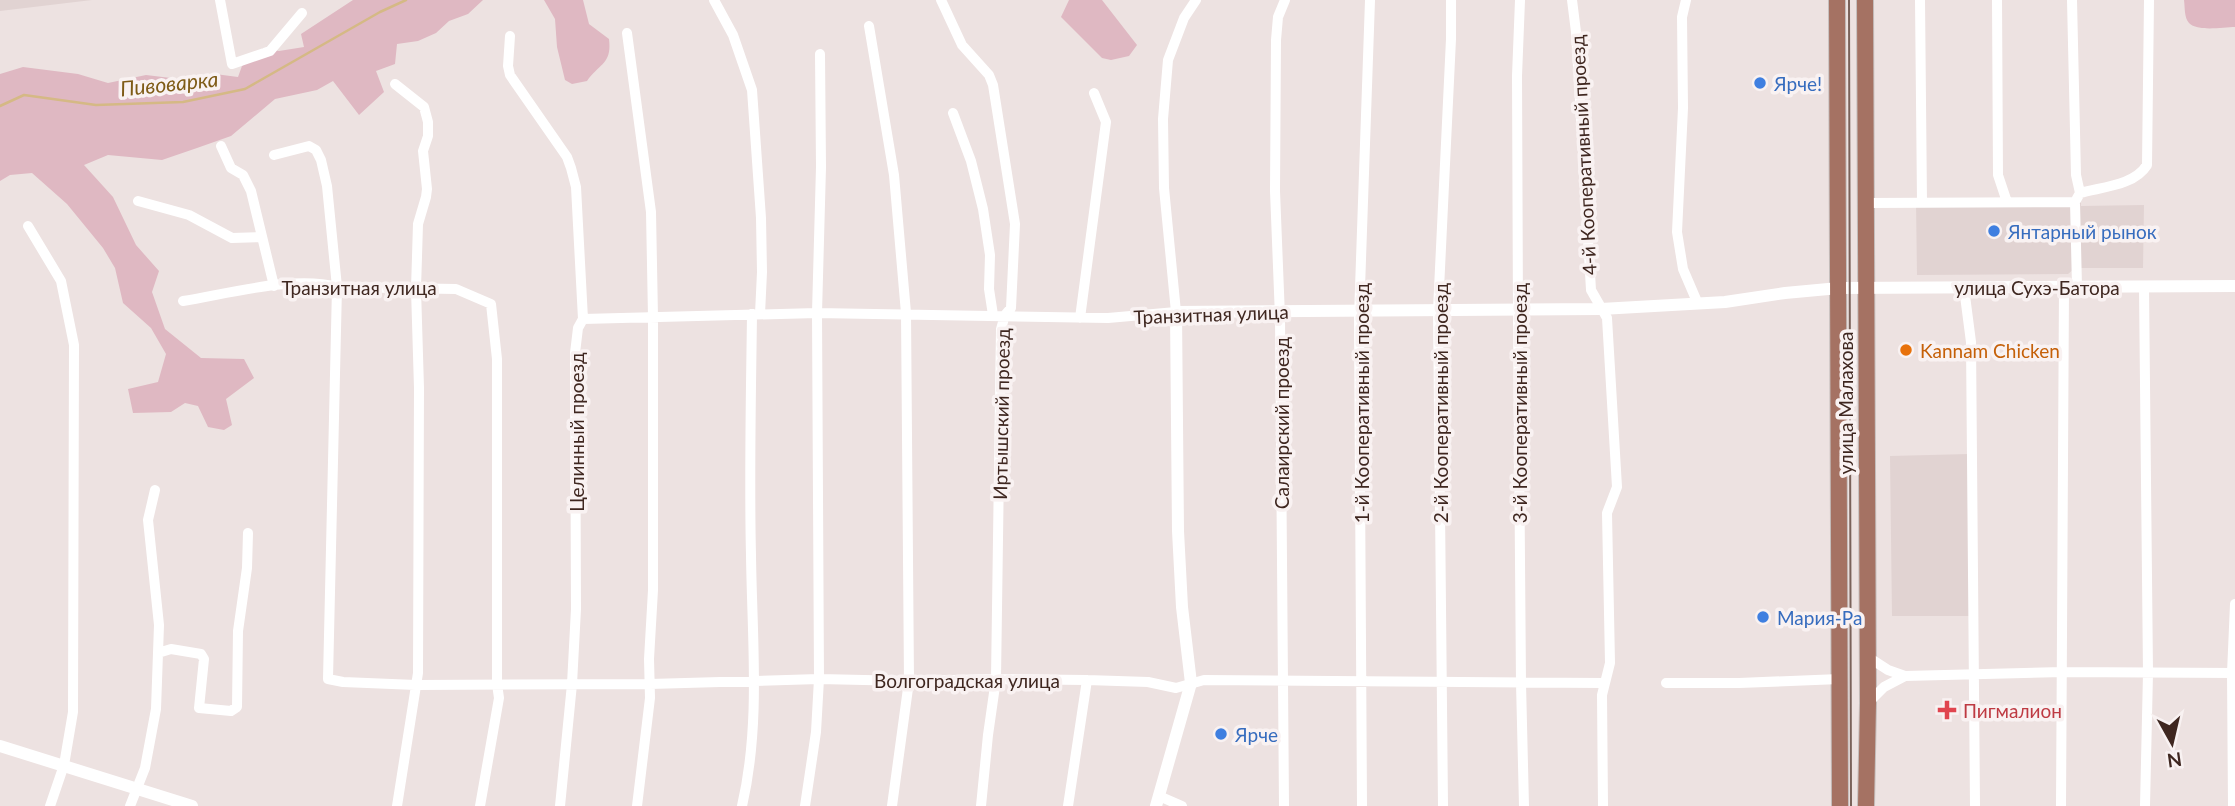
<svg xmlns="http://www.w3.org/2000/svg" width="2235" height="806" font-family="Lato,sans-serif">
<rect width="100%" height="100%" fill="#ede2e1"/>
<path fill="#e1d3d2" d="M0,0H92L0,11Z
M1916,202H2081V206L2144,205L2143,268H2075L2068,274L1917,275Z
M1969,454V616H1892L1890,456Z"/>
<path fill="#dfb8c2" d="M353,0H483L468,14L449,21L436,33L418,41L397,44L395,64L376,71L384,92L359,115L333,81L317,90L275,99L231,136L197,148L162,160L108,155L84,165L113,197L136,245L159,271L152,292L165,329L201,358L244,359L254,378L226,399L232,425L224,430L208,427L198,406L185,403L171,412L133,413L128,389L158,382L166,354L151,328L123,303L115,268L103,248L67,204L32,173L10,175L0,181V74L23,67L78,74L108,83L146,75L179,79L215,74L238,77L242,66L263,48L279,51L304,47L301,34Z
M544,0H583L589,24L609,39C612,64 600,63 587,81L572,84L565,80L557,47L555,19Z
M1069,0H1102L1137,45L1129,56L1111,60L1102,58L1061,17Z
M2184,0H2235V27C2223,27 2198,32 2189,23C2184,18 2185,7 2184,0Z"/>
<g fill="none" stroke-linecap="round" stroke-linejoin="round">
<path stroke="#d5b985" stroke-width="2.5" d="M0,106L24,95L96,105L183,102L245,89L380,12L406,0"/>
<defs>
<path id="primary" d="M1837,0L1840,806
M1865,0L1868,703L1866,806"/>
</defs>
<use href="#primary" stroke="#c5bebc" stroke-width="18"/>
<path stroke="#fff" stroke-width="10" d="M220,0L232,64L270,51L302,13
M714,0L733,35L752,90L761,218L762,272L760,314
M941,0L962,45L989,75L993,85L1015,224L1011,308L1005,315L1001,329L996,679L988,735L981,806
M1520,0L1517,76L1518,316L1521,683L1524,806
M1572,0L1576,32L1591,290L1607,318L1617,487L1607,513L1610,663L1602,695L1603,806
M1686,0L1682,17L1683,108L1677,232L1683,269L1698,304
M1920,0L1922,202
M1997,0L1998,175L2007,202
M2072,0L2076,175L2080,193L2075,202L2077,287
M869,26L894,175L906,313L909,681L892,806
M627,33L651,212L653,317V590L649,659L650,698L637,806
M510,36L508,66L510,75L567,157L571,168L576,187L583,319L578,328L575,353L576,609L572,684L560,806
M395,84L424,107L428,122V136L423,151L427,189L426,197L418,224L416,289L419,388L418,673L397,806
M953,113L971,161L983,209L990,255L989,289L993,315
M221,146L231,168L243,175L251,191L274,286
M274,155L309,146L316,150L321,160L327,186L337,287L328,679L343,682L416,685L650,684L819,679L909,681L996,679L1087,680L1148,682L1176,688L1204,680L1604,683
M2080,193C2101,187 2134,186 2147,165L2149,0
M138,201L189,215L232,238L261,237
M1866,203L2075,202
M28,226L61,281L74,345L73,712L64,765L50,806
M2144,287L2148,673L2145,806
M1964,288L1971,342L1975,806
M183,301C227,294 295,275 337,287L456,289L491,304L497,359V684L499,698L480,806
M1080,318L1106,122L1094,93
M583,319L817,313L1108,318L1176,312L1164,188L1163,119L1168,60L1184,18L1196,0
M158,653L171,649L201,654L204,659L199,708L231,711L237,707L238,631L247,568L248,533
M1868,657L1888,670L1905,676L2063,672L2235,673
M1666,683H1739L1840,679
M1868,703L1884,687L1905,676
M1159,796L1182,806
M130,806L145,768L156,709L159,625L148,520L155,490
M742,806C761,724 752,639 751,555C749,475 751,395 752,314
M805,806L816,732L819,679L817,313L821,167L820,54
M1068,806L1087,680
M1284,806L1280,317L1275,191L1276,40L1278,17L1285,0
M1362,806L1359,317L1370,0
M1443,806L1438,310L1451,39V0
M2061,806L2064,287
M2233,806L2232,673L2235,604"/>
<path stroke="#fff" stroke-width="12" d="M0,746L192,806
M1156,806L1191,683L1182,607L1178,531L1176,312L1601,309L1725,302L1785,293L1839,288L2235,286"/>
<use href="#primary" stroke="#a57263" stroke-width="16"/>
<path stroke="#7a625a" stroke-width="2" d="M1849,0L1851,806"/>
</g>
<g fill="#3f7fe0" stroke="#f9f2f2" stroke-width="2.5">
<circle cx="1760" cy="83" r="7"/>
<circle cx="1994" cy="231" r="7"/>
<circle cx="1763" cy="617" r="7"/>
<circle cx="1221" cy="734" r="7"/>
</g>
<circle fill="#e8710a" stroke="#f9f2f2" stroke-width="2.5" cx="1906" cy="350" r="7"/>
<path fill="#e0444e" stroke="#f9f2f2" stroke-width="2.5" d="M1943.5 699.5h7v7h7v7h-7v7h-7v-7h-7v-7h7z"/>
<g text-anchor="middle" dominant-baseline="central" stroke-width="7" stroke-linejoin="round" paint-order="stroke">
<g font-size="19" fill="#366cbe" stroke="#f9f2f2" text-anchor="start">
<text x="1774" y="83">Ярче!</text>
<text x="2008" y="231">Янтарный рынок</text>
<text x="1777" y="617">Мария-Ра</text>
<text x="1235" y="734">Ярче</text>
</g>
<g font-size="19" fill="#3f2720" stroke="#f9f2f2">
<text transform="translate(1583 155) rotate(-93)">4-й Кооперативный проезд</text>
<text x="359" y="287">Транзитная улица</text>
<text x="2037" y="287">улица Сухэ-Батора</text>
<text transform="translate(1211 314) rotate(-2)">Транзитная улица</text>
<text transform="translate(1361 403) rotate(-90)">1-й Кооперативный проезд</text>
<text transform="translate(1440 403) rotate(-90)">2-й Кооперативный проезд</text>
<text transform="translate(1519 403) rotate(-90)">3-й Кооперативный проезд</text>
<text transform="translate(1845 403) rotate(-90)">улица Малахова</text>
<text transform="translate(1001 414) rotate(-89)">Иртышский проезд</text>
<text transform="translate(1281 423) rotate(-90)">Салаирский проезд</text>
<text transform="translate(576 432) rotate(-90)">Целинный проезд</text>
<text x="967" y="680">Волгоградская улица</text>
</g>
<g font-size="19" fill="#c56008" stroke="#f9f2f2" text-anchor="start">
<text x="1920" y="350">Kannam Chicken</text>
</g>
<g font-size="19" fill="#be3a42" stroke="#f9f2f2" text-anchor="start">
<text x="1963" y="710">Пигмалион</text>
</g>
<g font-size="21" font-style="italic" fill="#7e5b16" stroke="#f9f2f2">
<text transform="translate(169 83) rotate(-6)">Пивоварка</text>
</g>
</g>
<g transform="translate(2172 743) rotate(172)" stroke="#f9f2f2" stroke-width="5" paint-order="stroke">
<path d="M0-5L12 26L0 18L-12 26Z" fill="#3f2720"/>
<text y="-10" font-size="19" font-weight="bold" text-anchor="middle" fill="#3f2720">N</text>
</g>
</svg>
